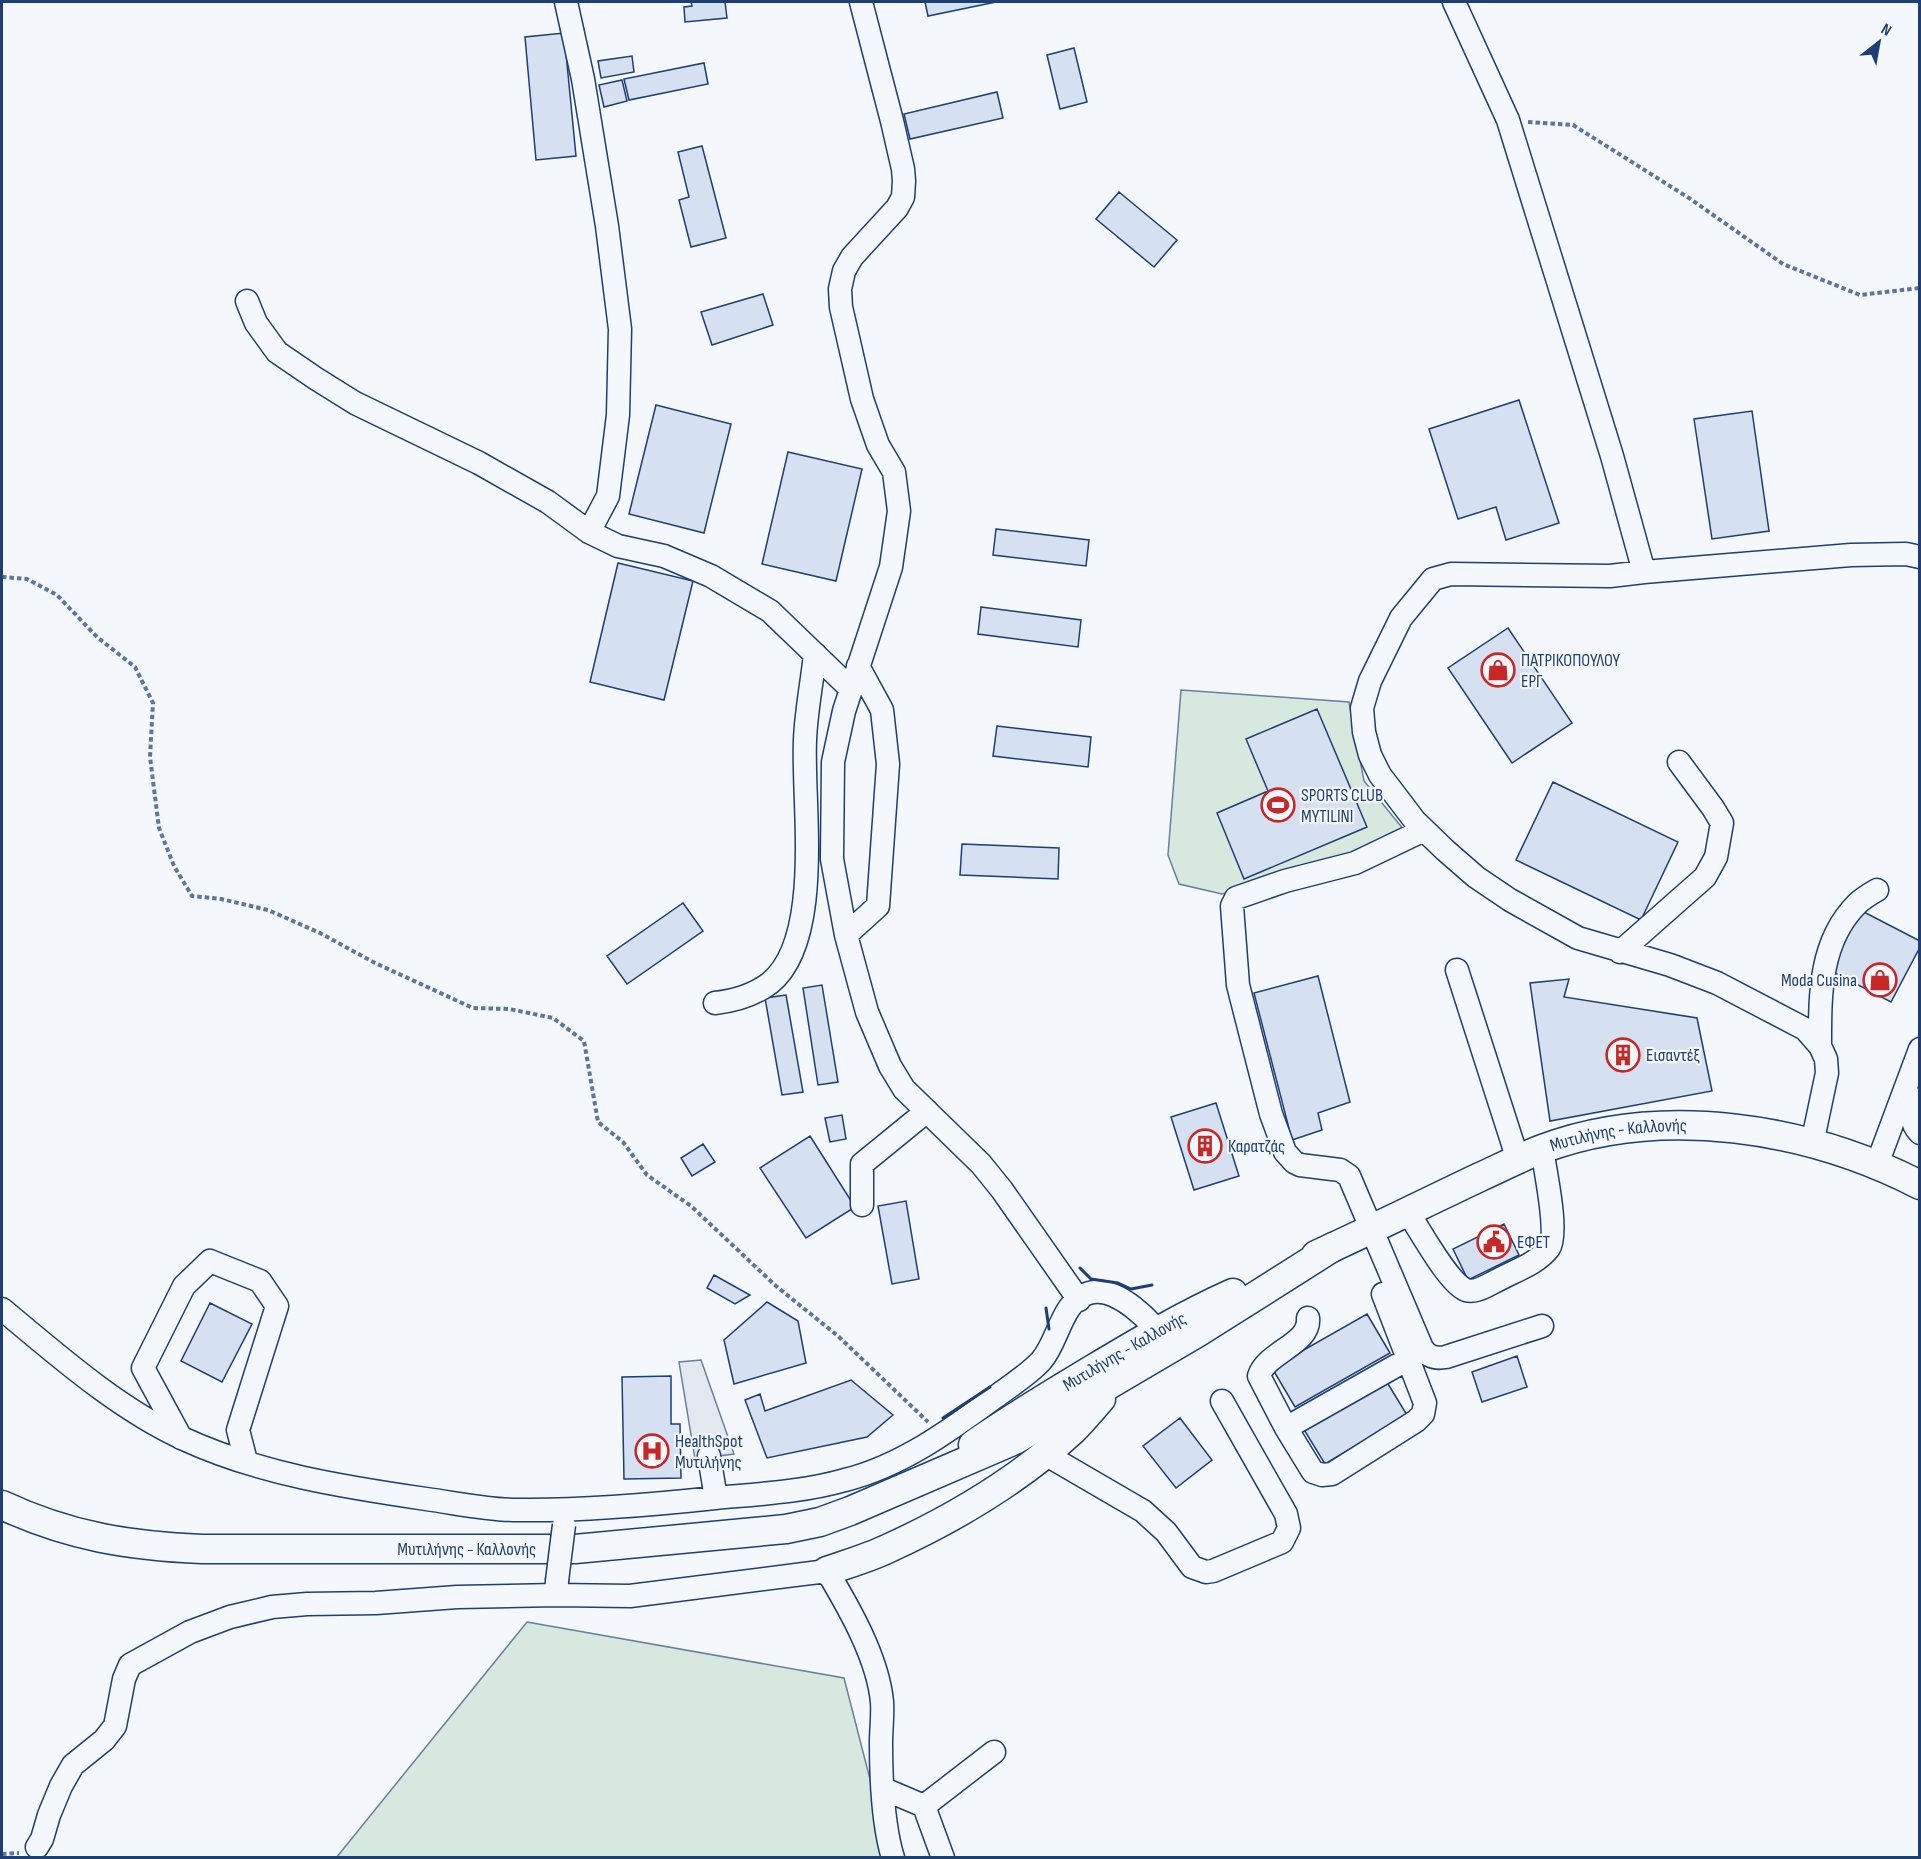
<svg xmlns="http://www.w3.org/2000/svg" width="1921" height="1859" font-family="'Sofia Sans Condensed',sans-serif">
<rect width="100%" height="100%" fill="#f4f7fb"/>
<path fill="#d7e8df" stroke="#687fa3" stroke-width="1.5" d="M1181,690L1349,702L1364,781L1404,830L1346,860L1222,894L1179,884L1168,855Z
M527,1622L844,1678L890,1857L336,1858Z"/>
<path fill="#e3e8f0" stroke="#687fa3" stroke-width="1.5" d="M701,1360L734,1454L695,1459L679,1362Z"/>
<path fill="#d5e0f0" stroke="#1d3f73" stroke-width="1.5" d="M691,2H725L727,18L685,22L684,7L692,6Z
M925,2H996L928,16Z
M564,33L576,156L536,160L525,37Z
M1074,48L1087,102L1060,109L1047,55Z
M632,56L634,72L601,78L598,61Z
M704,63L708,84L629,100L624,79Z
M622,80L627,101L604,107L599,85Z
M997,92L1003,118L910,139L904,114Z
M702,146L726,238L691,247L679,200L689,197L678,152Z
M1119,192L1177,240L1154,267L1096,219Z
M763,294L773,325L712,345L701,312Z
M1519,400L1559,523L1506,540L1496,507L1458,519L1429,429Z
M656,405L731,424L704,533L629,514Z
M1752,411L1769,531L1712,539L1694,419Z
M788,452L862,469L836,581L762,564Z
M996,529L1089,540L1086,566L993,555Z
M618,563L693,581L664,700L590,682Z
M981,607L1081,620L1078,647L978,634Z
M1508,628L1572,723L1512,763L1448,668Z
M1317,709L1367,827L1244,879L1217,813L1268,791L1246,739Z
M997,726L1091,737L1088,767L993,756Z
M1553,782L1678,842L1641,920L1516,860Z
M962,844L1059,848L1058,879L960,875Z
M683,903L703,931L627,984L607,956Z
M1860,910L1920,941V947L1891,1002L1829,970Z
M1318,976L1350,1102L1318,1113L1322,1130L1292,1140L1254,993Z
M1569,979L1564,997L1697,1018L1712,1091L1550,1121L1530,983Z
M822,985L838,1082L818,1085L803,988Z
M786,995L803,1092L782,1095L765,998Z
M1216,1103L1239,1176L1194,1190L1171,1117Z
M842,1115L846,1139L830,1142L825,1118Z
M810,1136L855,1207L806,1238L760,1168Z
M703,1144L715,1162L692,1176L681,1158Z
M906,1201L919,1279L892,1284L878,1206Z
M1504,1224L1519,1255L1468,1280L1453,1249Z
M714,1275L750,1295L735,1304L707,1288Z
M767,1302L798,1321L806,1363L734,1384L724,1340Z
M210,1303L252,1324L222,1382L181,1361Z
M1367,1314L1390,1353L1295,1407L1272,1368Z
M1517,1356L1527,1387L1482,1402L1472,1372Z
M671,1376V1424H680L681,1478L624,1479L622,1377Z
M1385,1379L1407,1415L1325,1464L1303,1428Z
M851,1380L893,1415L867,1437L767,1458L745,1400L760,1394L765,1411Z
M1180,1418L1212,1460L1176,1488L1143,1446Z"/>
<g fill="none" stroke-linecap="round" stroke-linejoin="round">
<defs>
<path id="minor" d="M566,2L583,79L607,226L620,329L618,415L608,496L589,532
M861,2L892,121L903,169L904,181L903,197L897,208L852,257L844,271L840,289L841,307L862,399L878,445L894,472L899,511L891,567L844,711L833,762L832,859L846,935L867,1012L890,1066L904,1089L981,1164L1002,1190L1079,1300
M1454,2L1508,120L1612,456L1644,572
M247,301L256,323L277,352L315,378L355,403L479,463L548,502L589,532L618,546L664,556L711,576L770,611L851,689
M1424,830L1355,863L1285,881L1236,898L1232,906L1238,985L1271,1114L1285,1152L1294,1162L1300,1165L1340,1170L1349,1176L1422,1348C1428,1357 1435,1359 1446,1357L1542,1326
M846,935L878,906L888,764L882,710L858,666
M1620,952L1705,877L1716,857L1722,823L1713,808L1679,762
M1457,970L1518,1160
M715,1003C734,1001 754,995 770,983C824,939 802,803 805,740C806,712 812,683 815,654
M1820,1046C1820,996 1819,942 1857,904C1863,898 1870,894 1877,890
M1920,1099C1912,1110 1909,1122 1920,1133
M1812,1144L1827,1073L1826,1059L1820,1046L1805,1029L1717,983L1670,965L1578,938L1510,900L1476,877L1445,850L1415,821L1380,775L1370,755L1364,732L1362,708L1370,681L1401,618L1433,579L1451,574L1610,576L1644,572L1851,555L1906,554L1920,557
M1876,1167L1920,1049
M862,1205V1164L927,1111
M1407,1211C1420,1230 1446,1279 1464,1289C1474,1295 1489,1284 1498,1280C1514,1271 1537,1264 1549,1248C1559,1233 1545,1170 1542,1149
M2,1309C56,1354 118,1409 184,1439C260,1474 344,1487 426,1499C456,1503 487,1510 517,1510C583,1511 650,1505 715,1498C759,1494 803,1492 845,1480C901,1466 949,1431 994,1398C1010,1386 1028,1375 1041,1361C1059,1341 1061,1301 1089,1293C1116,1285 1154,1322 1166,1344
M1308,1318C1311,1344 1266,1352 1259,1376L1286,1428L1313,1472L1322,1475L1332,1474L1416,1421L1423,1414L1425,1403L1383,1294
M1286,1428L1408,1359
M181,1438L143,1368L184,1286L210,1261L260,1281L277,1306L238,1430L246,1461
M1045,1454L1143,1511L1166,1532L1192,1567L1206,1572L1213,1571L1282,1542L1289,1528L1286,1514L1222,1401
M709,1456L716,1498
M557,1581L556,1595L630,1596L827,1571C849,1608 878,1658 882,1702C883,1715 881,1729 881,1743C881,1777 883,1825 893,1858
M884,1789L924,1806L994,1752
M924,1806L943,1858
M37,1847L42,1839L49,1815L61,1786L73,1765L104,1740L115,1726L124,1679L130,1665L190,1632L230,1617L272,1607L307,1604L376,1603L457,1597L556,1595"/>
<g id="major">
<path id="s1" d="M1316,1255C1371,1230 1425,1203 1480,1177C1500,1168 1521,1157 1542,1149C1662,1104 1807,1127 1920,1185"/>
<path id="s2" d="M973,1445C1011,1418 1052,1394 1093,1369C1138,1342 1184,1315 1233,1293"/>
<path id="s3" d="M2,1505C68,1536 129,1546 202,1549H575L786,1529L820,1522L850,1511L1015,1440L1197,1333L1333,1247"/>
<path d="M827,1571C847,1564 868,1558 887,1549C953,1519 1020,1479 1073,1430C1083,1420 1092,1409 1101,1399"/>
</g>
</defs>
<use href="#minor" stroke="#1d3f73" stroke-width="25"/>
<use href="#major" stroke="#1d3f73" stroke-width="31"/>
<path stroke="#5e769c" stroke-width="4" stroke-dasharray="4.5 3" stroke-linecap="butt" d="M1528,122L1573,125L1689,198L1783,264L1860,295L1920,288
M2,577L27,579L57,595L97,637L135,667L153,703L150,757L159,828L174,866L192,896L221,899L268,910L320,933L375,963L473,1008L509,1009L553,1018L584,1041L598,1122L623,1142L647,1175L691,1206L776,1286L838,1336L928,1422
M2,1854L19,1853"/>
<use href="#minor" stroke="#f4f7fb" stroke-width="22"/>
<use href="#major" stroke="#f4f7fb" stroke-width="28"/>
<defs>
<path id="minor-bridge" d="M557,1581L564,1525"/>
</defs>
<use href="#minor-bridge" stroke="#1d3f73" stroke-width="25" stroke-linecap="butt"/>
<use href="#minor-bridge" stroke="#f4f7fb" stroke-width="22"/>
<path stroke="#1d3f73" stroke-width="3" d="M1080,1268L1091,1279L1118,1283L1131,1289L1152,1285
M1046,1308L1049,1329
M943,1418L990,1387"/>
</g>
<defs>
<symbol id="shop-ring" viewBox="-11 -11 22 22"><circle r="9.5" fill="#f4f7fb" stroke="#c62828" stroke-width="1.5"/><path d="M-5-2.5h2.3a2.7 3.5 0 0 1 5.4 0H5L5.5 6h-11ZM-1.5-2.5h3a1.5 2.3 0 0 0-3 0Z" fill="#c62828"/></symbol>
<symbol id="stadium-ring" viewBox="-11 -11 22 22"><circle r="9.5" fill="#f4f7fb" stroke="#c62828" stroke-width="1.5"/><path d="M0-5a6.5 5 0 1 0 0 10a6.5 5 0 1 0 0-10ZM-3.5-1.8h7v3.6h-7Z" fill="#c62828"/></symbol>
<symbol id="building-ring" viewBox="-11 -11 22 22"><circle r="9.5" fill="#f4f7fb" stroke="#c62828" stroke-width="1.5"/><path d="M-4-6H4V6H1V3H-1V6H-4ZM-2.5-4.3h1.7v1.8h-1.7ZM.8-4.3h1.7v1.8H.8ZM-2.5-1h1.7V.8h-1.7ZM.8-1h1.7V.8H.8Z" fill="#c62828"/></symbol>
<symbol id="civic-ring" viewBox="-11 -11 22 22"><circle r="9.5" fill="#f4f7fb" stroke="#c62828" stroke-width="1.5"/><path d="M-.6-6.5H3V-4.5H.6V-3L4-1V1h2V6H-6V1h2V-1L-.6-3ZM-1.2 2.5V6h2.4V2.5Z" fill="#c62828"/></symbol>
<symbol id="hospital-ring" viewBox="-11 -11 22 22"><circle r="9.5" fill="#f4f7fb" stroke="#c62828" stroke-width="1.5"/><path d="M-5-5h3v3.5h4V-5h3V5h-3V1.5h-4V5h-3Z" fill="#c62828"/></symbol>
</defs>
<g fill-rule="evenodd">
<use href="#shop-ring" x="1479" y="651" width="38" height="38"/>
<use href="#stadium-ring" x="1259" y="786" width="38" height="38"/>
<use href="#shop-ring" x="1861" y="961" width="38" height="38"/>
<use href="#building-ring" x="1604" y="1036" width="38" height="38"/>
<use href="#building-ring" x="1186" y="1127" width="38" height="38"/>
<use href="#civic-ring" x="1475" y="1223" width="38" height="38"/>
<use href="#hospital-ring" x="633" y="1432" width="38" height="38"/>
</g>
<g text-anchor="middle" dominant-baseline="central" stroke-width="4.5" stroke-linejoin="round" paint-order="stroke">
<g font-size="18" fill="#1d3f73" stroke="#f4f7fb" text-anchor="start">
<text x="1521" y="660">ΠΑΤΡΙΚΟΠΟΥΛΟΥ<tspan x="1521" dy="21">ΕΡΓ</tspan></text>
<text x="1301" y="795">SPORTS CLUB<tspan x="1301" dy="21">MYTILINI</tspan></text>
<text x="1857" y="980" text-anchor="end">Moda Cusina</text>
<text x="1646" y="1055">Εισαντέξ</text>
<text x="1228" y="1146">Καρατζάς</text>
<text x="1517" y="1242">ΕΦΕΤ</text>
<text x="675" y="1441">HealthSpot<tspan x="675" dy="21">Μυτιλήνης</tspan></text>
</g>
<g font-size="18" fill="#1d3f73" stroke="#f4f7fb">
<text stroke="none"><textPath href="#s1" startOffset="328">Μυτιλήνης - Καλλονής</textPath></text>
<text stroke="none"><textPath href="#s2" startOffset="178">Μυτιλήνης - Καλλονής</textPath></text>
<text stroke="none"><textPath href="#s3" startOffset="471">Μυτιλήνης - Καλλονής</textPath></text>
</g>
</g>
<rect width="1921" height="1859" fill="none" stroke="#1d3f73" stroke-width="6"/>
<g transform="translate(1879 42) rotate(31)" stroke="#f4f7fb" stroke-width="4.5" paint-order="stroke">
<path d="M0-4.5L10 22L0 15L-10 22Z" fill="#1d3f73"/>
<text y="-9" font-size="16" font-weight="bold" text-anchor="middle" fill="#1d3f73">N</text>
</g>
</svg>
